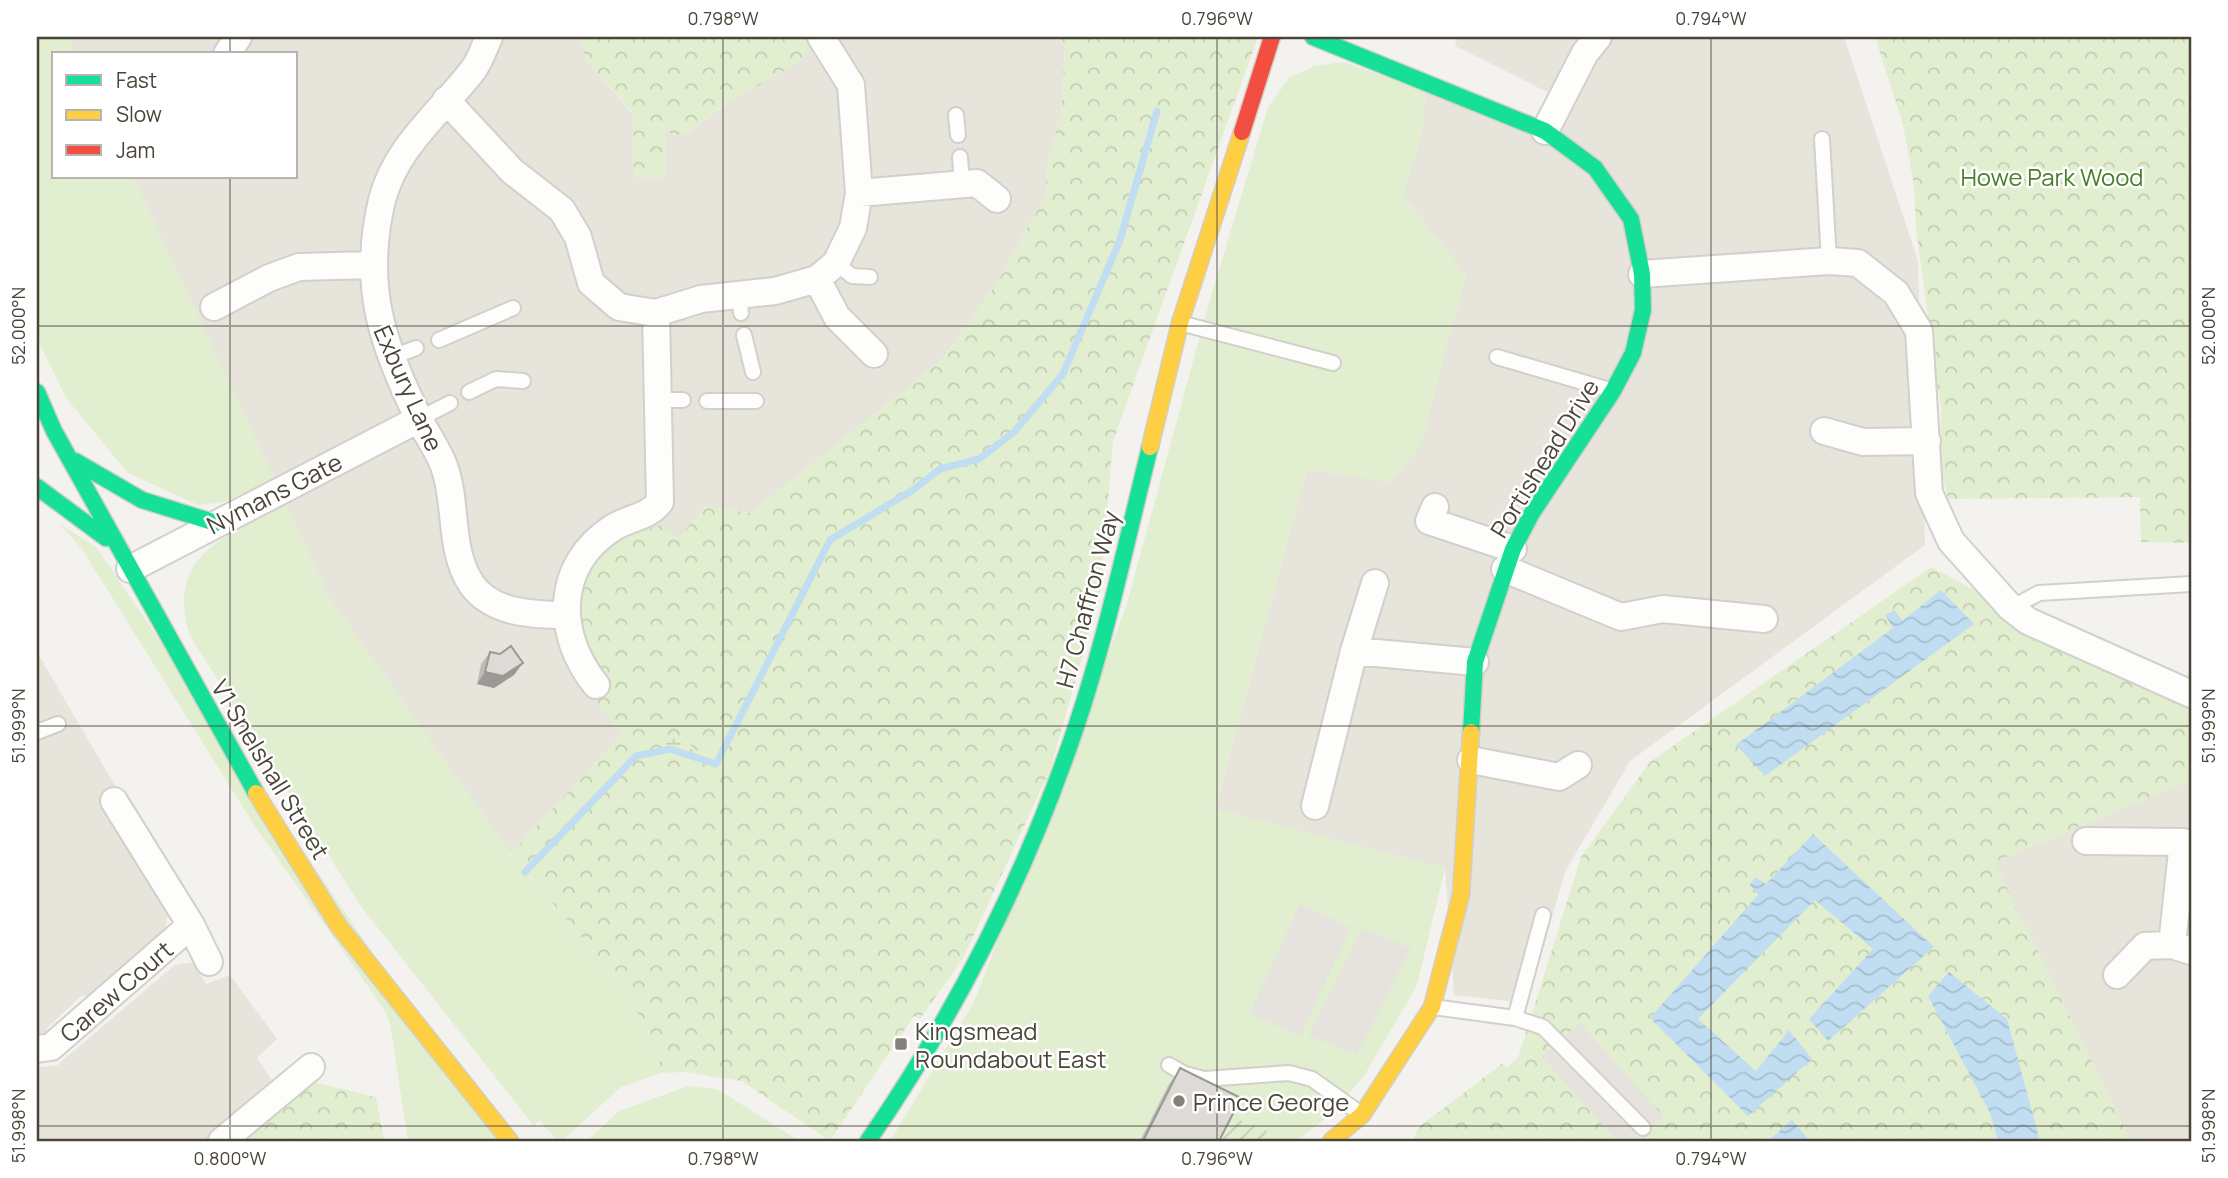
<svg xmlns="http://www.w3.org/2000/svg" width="2228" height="1178" font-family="Manrope,sans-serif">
<defs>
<pattern id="forest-crowns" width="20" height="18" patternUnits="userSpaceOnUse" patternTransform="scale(1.75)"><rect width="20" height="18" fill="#e1eecf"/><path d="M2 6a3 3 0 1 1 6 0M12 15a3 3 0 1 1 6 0" fill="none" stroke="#c3cdb2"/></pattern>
<pattern id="wetland-marsh" width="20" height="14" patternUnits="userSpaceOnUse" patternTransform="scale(1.75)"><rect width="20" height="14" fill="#e1eecf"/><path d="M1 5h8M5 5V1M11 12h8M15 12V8" fill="none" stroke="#c3cdb2"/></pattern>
<pattern id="garden-furrows" width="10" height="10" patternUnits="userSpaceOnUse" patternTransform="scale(1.75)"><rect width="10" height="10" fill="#e1eecf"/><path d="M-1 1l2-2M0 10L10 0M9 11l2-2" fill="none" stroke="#c3cdb2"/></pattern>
<pattern id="water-waves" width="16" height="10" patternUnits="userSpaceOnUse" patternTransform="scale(1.75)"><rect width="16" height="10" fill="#c0ddf1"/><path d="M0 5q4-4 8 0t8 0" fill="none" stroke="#a6bfcf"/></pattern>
</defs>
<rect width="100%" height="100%" fill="#f4f2ee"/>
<path fill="#e7e4dc" d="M67,37H579L586,59L633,115L634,177L665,178L664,125L686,134L814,37H1053L1065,46L1061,111L1046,170V195L997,283L940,362L750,513L704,506L603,670L614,681L596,702L623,733L511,854L330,599L133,177H296V54H76Z
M1457,37H1844L1918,261L1925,545L1630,761L1565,872L1527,1003L1454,995L1445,868L1215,810L1307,469L1390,482L1466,276L1403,195L1422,133L1425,91L1538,135L1551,94L1455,46Z
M37,652L118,791L100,804L168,913L165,932L94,996H81L47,1028L46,1038L37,1039Z
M2191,780V1141H2131L1994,862Z
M194,962L206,984L230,975L277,1039L257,1058L275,1085L210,1141H37V1067L56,1066L175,965Z"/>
<path fill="#e1eecf" d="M37,37H67L76,54H54V177H133L276,482L223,502L198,505L128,473L66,398L37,338Z
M1343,62L1425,91L1422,133L1403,195L1466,276L1421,445L1391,482L1307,470L1215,809L1445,868L1417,985L1364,1076L1332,1113L1297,1141H890L974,1002L1126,607L1209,303L1268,107L1289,78L1314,66Z
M286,503L330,599L511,854L635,1000L638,1014L655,1040L662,1073L621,1087L562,1141H558L539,1120L534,1126L360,905L190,636C164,554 226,538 286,503Z
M60,524L96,547L501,1141H408L390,1024L384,1009L254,825L82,549Z
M688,1086L717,1089L800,1141H587L619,1111Z"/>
<path fill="url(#forest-crowns)" d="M579,37H808L814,45L794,65L722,106L686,134L672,135L664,126L665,178L634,177L633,114L586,59Z
M1053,37H1258L1113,441L1100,595L1050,770L963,958L920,1019L914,1016L830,1141L742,1081L686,1072L662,1073L655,1040L638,1014L635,1000L511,854L623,733L596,702L614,680C606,673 598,665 592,656C570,623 582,570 611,547C624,537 645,531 661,525L679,538L704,506L750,513L940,362L997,283L1046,195V170L1061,111L1065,46Z
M1875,37H2191V543L2141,542L2140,497L1948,499L1940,463L1941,409L1916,229L1914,186L1903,124Z
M1931,567L2191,704V780L1994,862L2131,1141H1412L1419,1127L1503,1063L1507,1067L1518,1058L1581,857L1650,762Z
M309,1081L376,1097L384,1141H242Z"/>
<path fill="url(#wetland-marsh)" d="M660,737L684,740L701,754L699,772L681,758L667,754Z"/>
<path fill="url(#garden-furrows)" d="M1228,1116L1266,1130L1273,1141H1216Z"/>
<path fill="#e6e3df" d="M1300,904L1351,928L1300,1036L1250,1013Z
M1362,929L1411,948L1357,1055L1309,1035Z
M1580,1023L1664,1117L1636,1141H1617L1542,1057Z"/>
<path fill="url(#water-waves)" d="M1941,590L1974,624L1765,776L1736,745L1893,628L1885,615L1895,610L1902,621Z
M1813,834L1934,947L1828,1041L1809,1019L1873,949L1815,900L1698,1019L1756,1071L1789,1030L1812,1059L1748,1116L1650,1018L1758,895L1750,885L1755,877L1766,884Z
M1949,972L2007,1019L2040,1141H1998L1990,1113L1928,996Z
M1792,1120L1810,1141H1768Z"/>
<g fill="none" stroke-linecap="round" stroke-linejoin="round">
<path stroke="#c0ddf1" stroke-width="7" d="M525,872L636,756L670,749L716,764L830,540L913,490L940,469L979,459L1014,432L1063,374L1120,240L1157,111"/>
<defs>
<path id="lane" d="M956,115L958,135
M1822,139L1829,261
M960,157L962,185
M836,263L852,276L870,277
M739,295L741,313
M1180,323L1333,363
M744,335L753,372
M439,340L513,308
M1497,357L1613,391
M390,358L416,348
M469,392L496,379L523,381
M656,400H683
M707,401H756
M419,419L450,403
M2011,608L2039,593L2191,584
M37,732L58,724
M1433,1007L1515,1018L1543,1027L1643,1128
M1515,1018L1543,915
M1169,1065L1185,1074L1204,1079L1289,1073L1312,1079L1361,1114"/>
<path id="street" d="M489,37C484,48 480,61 473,70C440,113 396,146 382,200C362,284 381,343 419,419C427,435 438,450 444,466C458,504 448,550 472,585C492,613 533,615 564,615
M227,54L238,37
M446,100L512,171L562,210L578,237L591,283L619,307L656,313L701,299L775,291L817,279L836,263L853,228L859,193L851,85L821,37
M1545,131L1585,53L1598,37
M859,193L977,183L997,199
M1642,274L1829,261L1858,263L1896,293L1919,331L1929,493L1951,541L2011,608L2028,621L2191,694
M817,279L837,317L874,354
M214,307L269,278L299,267L372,265
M1824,431L1863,442L1927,441
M1435,507L1429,521L1513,549
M130,569L419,419
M1505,569L1621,617L1663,609L1764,619
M1354,651L1375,583
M596,685C555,634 554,565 614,527C631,517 647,518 660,502L656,313
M1471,760L1559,777L1578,765
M114,801L191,925L209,962
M1315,806L1354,651L1475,662
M2086,841L2183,842L2172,945L2191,951
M2117,975L2145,946L2172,945
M37,1049L51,1047L191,925
M222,1141L311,1067"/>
<path id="fast" d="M1313,37L1545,131L1595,168L1631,219L1642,274L1643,310L1633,353L1613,391L1532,513L1513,549L1475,662L1471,732
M37,392L54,431L256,793
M75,461L142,500L216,523
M37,487L106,538
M868,1141C957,1012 1027,873 1077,724C1107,634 1127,539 1150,447"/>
<path id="slow" d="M1150,447L1180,323L1242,132
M256,793L338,925L510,1141
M1331,1141L1362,1115L1432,1007L1461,895L1471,732"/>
<path id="jam" d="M1242,132L1272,37"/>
</defs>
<use href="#lane" stroke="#d2d0cb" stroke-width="18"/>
<use href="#street" stroke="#d2d0cb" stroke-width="30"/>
<use href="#fast" stroke="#d3cfc5" stroke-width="19"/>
<use href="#slow" stroke="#d3cfc5" stroke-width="19"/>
<use href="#jam" stroke="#d3cfc5" stroke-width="19"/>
<use href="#lane" stroke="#fdfdfc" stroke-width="14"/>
<use href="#street" stroke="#fdfdfc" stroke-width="26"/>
<use href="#fast" stroke="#16e098" stroke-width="16"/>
<use href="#slow" stroke="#ffcf43" stroke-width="16"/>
<use href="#jam" stroke="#f24e42" stroke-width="16"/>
</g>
<path fill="#bfbcb8" d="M490,652L514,675L494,688L477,684L481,664Z
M1180,1068L1219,1141H1140L1168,1086Z"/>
<path fill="#9b9996" d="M523,663L514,675L494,688L477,684L485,672Z"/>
<path fill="#dedbd6" stroke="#9b9996" stroke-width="2" d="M511,646L523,663L503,676L485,672L490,652L500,654Z
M1180,1068L1241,1098L1219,1141H1143Z"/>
<path fill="none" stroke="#4b4439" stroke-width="2" stroke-opacity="0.45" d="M230,37V54M723,37V1141M1217,37V1141M1711,37V1141M230,177V1141M37,326H2191M37,726H2191M37,1126H2191"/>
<g fill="#868178" stroke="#fff" stroke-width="2.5">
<rect x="894" y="1037" width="14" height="14" rx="3.5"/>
<circle cx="1179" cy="1101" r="7"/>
</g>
<g text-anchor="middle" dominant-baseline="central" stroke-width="5" stroke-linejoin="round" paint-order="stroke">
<g font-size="24" fill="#4a7f2a" stroke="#fff">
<text x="2052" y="176">Howe Park Wood</text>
</g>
<g font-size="24" fill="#4b4439" stroke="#fff">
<text transform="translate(409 388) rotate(66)">Exbury Lane</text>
<text transform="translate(1544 458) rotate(-58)">Portishead Drive</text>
<text transform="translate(274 493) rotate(-27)">Nymans Gate</text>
<text transform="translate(1087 599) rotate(-75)">H7 Chaffron Way</text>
<text transform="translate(271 769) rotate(59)">V1 Snelshall Street</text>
<text transform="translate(116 991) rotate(-41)">Carew Court</text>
</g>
<g font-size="24" fill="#4b4439" stroke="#fff" text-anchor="start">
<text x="915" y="1030">Kingsmead<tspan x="915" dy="28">Roundabout East</tspan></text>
<text x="1193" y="1101">Prince George</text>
</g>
</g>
<rect width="2228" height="1178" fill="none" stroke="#ffffff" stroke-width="77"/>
<rect x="52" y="52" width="245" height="126" fill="#ffffff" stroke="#b7b4b0" stroke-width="2"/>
<rect x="66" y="75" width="35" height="10" fill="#16e098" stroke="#b7b4b0" stroke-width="2"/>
<text x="116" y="88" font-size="21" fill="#4b4439">Fast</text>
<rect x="66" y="110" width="35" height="10" fill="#ffcf43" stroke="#b7b4b0" stroke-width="2"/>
<text x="116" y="122" font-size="21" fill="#4b4439">Slow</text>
<rect x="66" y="145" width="35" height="10" fill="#f24e42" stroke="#b7b4b0" stroke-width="2"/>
<text x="116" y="158" font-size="21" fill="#4b4439">Jam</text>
<rect x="38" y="38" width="2152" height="1102" fill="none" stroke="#4b4439" stroke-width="2.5"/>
<g font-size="18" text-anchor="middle" fill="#4b4439">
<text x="723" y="25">0.798°W</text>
<text x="1217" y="25">0.796°W</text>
<text x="1711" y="25">0.794°W</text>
<text transform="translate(19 326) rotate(-90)" y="6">52.000°N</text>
<text transform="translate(2209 326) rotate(-90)" y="6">52.000°N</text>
<text transform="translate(19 726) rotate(-90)" y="6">51.999°N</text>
<text transform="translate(2209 726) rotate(-90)" y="6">51.999°N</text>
<text transform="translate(19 1126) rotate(-90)" y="6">51.998°N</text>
<text transform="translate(2209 1126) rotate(-90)" y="6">51.998°N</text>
<text x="230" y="1165">0.800°W</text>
<text x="723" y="1165">0.798°W</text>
<text x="1217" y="1165">0.796°W</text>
<text x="1711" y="1165">0.794°W</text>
</g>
</svg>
